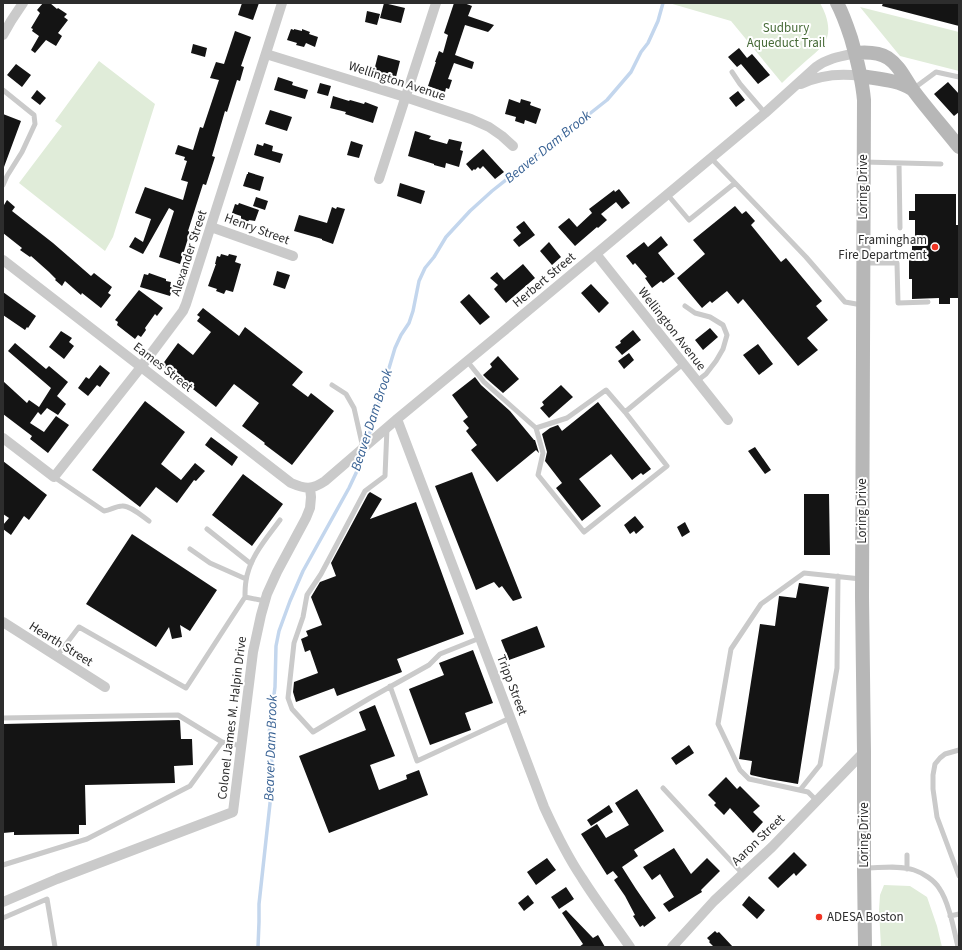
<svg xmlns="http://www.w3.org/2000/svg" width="962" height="950" font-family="'Source Sans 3',sans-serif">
<rect width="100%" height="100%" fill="#fff"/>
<path fill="#e0ecd9" d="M669,3H820C827,15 833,33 823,45C819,50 813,55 807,60C799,67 790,75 782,83L731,21Z
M860,7L959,32V71L900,56Z
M99,61L155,104L113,237L105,251L19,183L62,126L55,121Z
M884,885L910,886L927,897L937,926L942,947H881L879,910L880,895Z"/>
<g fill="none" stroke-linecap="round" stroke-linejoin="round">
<path stroke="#c3d6ed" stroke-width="3.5" d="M367,442L395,348L401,335L409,323L413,311L419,281L425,268L434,257L446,237L470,211L492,191L607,100L631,72L641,52L648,43L658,21L663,3
M258,947L259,922V904L273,776L272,763L270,750L269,734L275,687L276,646L279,631L290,601L303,571L349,488L357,471L364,452"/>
</g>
<path fill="#141414" d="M43,3H50L57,9L58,8L67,14L64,17L68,20L58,33L62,36L56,46L46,40L35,53L31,50L39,36L32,31L33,29L31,28L40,13L37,10Z
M242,3H259L253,20L238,15Z
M384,3L405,8L401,23L380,18Z
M454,3H464L472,6L468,16L494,25L490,30L488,32L465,25L455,55L474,62L472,69L454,63L448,79L452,80L449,89L446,88L445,92L428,86L436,62H435L439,51L443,53L448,35L444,33Z
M883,3H959V26L882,6Z
M367,11L380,14L377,25L365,22Z
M291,29L294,30V29L302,31V29L310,32L309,34L318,37L315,47L306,43L304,47L296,45L297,43L287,40Z
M235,31L251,37L241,66L244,67L240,81L237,80L227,112L225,111L212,156L215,157L206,185L203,184L188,231L190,232L180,264L159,257L174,211L169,208L143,254L129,247L135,237L143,242L151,219L135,213L145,187L183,200L188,182L181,180L187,161L184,160L185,157L175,154L178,145L193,150L200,127L203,128L219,80L210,78L216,62L224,64Z
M193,44L207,48L205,57L191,53Z
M739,48L747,58L752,54L770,75L758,84L741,64L737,67L728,57Z
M378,55L400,61L396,77L374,71Z
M16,64L31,75L22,87L7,75Z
M278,77L293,82L292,85L308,90L305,99L274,90Z
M948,82L959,94V112L954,116L934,94Z
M320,83L331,86L328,96L317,93Z
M37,90L46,98L40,105L31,98Z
M738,91L745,100L736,107L729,98Z
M333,96L349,101L350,100L364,104L365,102L378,107L373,123L345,114L346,112L330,108Z
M509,99L520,103L521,99L531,102L530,105L541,109L536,124L525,120L524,124L515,121L516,117L505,114Z
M270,110L292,117L287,131L265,124Z
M3,114L21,121L4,167H3Z
M415,131L431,136L429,139L447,144L449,139L462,142L460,150L463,151L459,167L446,163L445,168L434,165V164L408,156Z
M351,141L363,145L359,158L347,155Z
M264,143L273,146L272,151L283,154L280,163L254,155L257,144L263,146Z
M483,149L504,172L495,179L483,166L480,169L478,167L475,170L474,169L472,171L466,164Z
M248,172L264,177L260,191L243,186L247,174H248Z
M400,183L425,191L421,204L397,196Z
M619,189L630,203L622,209L616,202L601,214L607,220L598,228L597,227L575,246L558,227L569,218L577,227L592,213L589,209L614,190L615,192Z
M915,194H956V225H959V298H950V304H939V298L912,299V279H909V257H912V237H915V220H909V211H915Z
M256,197L268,201L265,210L253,206Z
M7,200L15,207L12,211L53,243L91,276L94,273L112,287L108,293L111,295L101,308L82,293L81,295L65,281L62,286L55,280L56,279L49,272L31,256L30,257L20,250L22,248L3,233V204L4,205Z
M239,203L259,210L255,221L249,220L248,222L241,219V216L232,213L235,204L238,205Z
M735,206L742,214L746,211L755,221L751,225L781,262L786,258L822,301L816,306L828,320L807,338L818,350L798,366L743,299L738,304L727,291L712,303L710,301L702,308L677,278L705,254L693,240Z
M332,207L336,209L337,207L345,209L333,244L322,240V239L294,231L299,215L327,223Z
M524,221L535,235L519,247L513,240L521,233L516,227Z
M661,236L668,245L658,253L675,274L663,283L661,281L652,288L645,278L647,277L635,263L633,265L626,256L644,242L648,247Z
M549,242L561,257L552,265L540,251Z
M221,254L228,256L229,254L237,256L235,262L241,264L233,292L226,290L224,294L216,291L217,289L208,286L216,264H215L217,256L220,257Z
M523,264L535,278L506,303L494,289L498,285L490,278L497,272L504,280Z
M277,271L290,275L285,289L273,285Z
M149,273L166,279V281L171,282L170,287H173L170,296L140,287L144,274L148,275Z
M591,284L609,303L599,313L581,293Z
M139,290L163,308L157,316L155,314L145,328L146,330L141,337L138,335L135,339L117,325L118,322L115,320Z
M3,292L36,316L28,328L27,327L25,330L3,315Z
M469,294L490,317L480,325L460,302Z
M203,308L239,336L245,327L303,372L292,385L308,397L311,393L334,411L292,465L264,444L265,443L242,426L259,403L234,384L216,407L162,365L178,343L193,355L211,332L197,321L200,317L197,315Z
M710,328L718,337L703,350L695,340Z
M633,330L641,340L622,355L615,347L621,343L620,341Z
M61,331L72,338L69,342L74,346L64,359L49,347Z
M15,343L46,369L49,366L68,382L57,396L66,404L58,415L47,408L41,415L38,412L30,423L44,432L56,416L69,425L48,453L30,439L32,436L3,414V381L27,403L29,400L39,407L51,388L8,351Z
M758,344L773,364L759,375L743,355Z
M629,353L634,360L624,369L618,361Z
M498,356L519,379L503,393L487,379L483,375L492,367L490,364Z
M100,365L110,373L100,387L97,385L88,396L78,388L86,377L89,379Z
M475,377L481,385L510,411L534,440H535L539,453L536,450L497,482L471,450L477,445L466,431L469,428L463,421L468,417L452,395Z
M561,385L573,397L549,418L540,408L544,405L542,402Z
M145,401L185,432L161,464L181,480L195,463L205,471L196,481L194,480L177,503L156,487L140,507L92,470Z
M598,402L651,469L643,475L641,473L632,480L611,454L579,479L601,506L582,521L556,488L562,483L545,461L547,452L542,434L550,428L558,425L562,431Z
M211,437L238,457L232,466L205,445Z
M755,447L771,470L765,474L748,451Z
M3,461L47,495L29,520L24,516L11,535L3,529V525L9,518L3,514Z
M472,472L522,598L513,601L502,586L499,588L494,582L476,590L435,486Z
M243,474L283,504L252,546L212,515Z
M370,492L382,499L370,519L416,502L464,634L397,659L402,672L337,696L334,688L296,702L293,692L294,682L318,673L310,650L305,652L301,639L308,636L306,631L322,625L311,597L320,582L336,576L331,563L368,494Z
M804,494H829L830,555H804Z
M635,516L644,527L636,534L634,531L630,534L624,525Z
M685,522L690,532L682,537L677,527Z
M132,534L217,590L190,631L180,625L182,637L172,639L169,627L156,647L86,604Z
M799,583L829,587L798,784L769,779L751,775L750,774L752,761L739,759L760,624L775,626L779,596L796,598Z
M537,626L545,647L509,660L501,640Z
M473,650L493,703L465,713L471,730L430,745L409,689L444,675L439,663Z
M375,705L395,756L370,765L379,790L407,779L406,775L419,770L428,795L329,833L299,756L366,730L359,712Z
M179,720L180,721L181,739H192L193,765L174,766L175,783L85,785L86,825H79V834L14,835V832L3,833V724Z
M689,745L694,753L676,765L671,758Z
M726,777L737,789L740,786L760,806L753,812L763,822L753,833L730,808L724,815L714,805L716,803L708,795Z
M637,789L664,831L634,850L638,856L622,867L636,889L656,918L644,927L643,925L640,927L633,916L635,915L625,896L614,880L618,877L613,871L607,875L581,834L597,824L606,838L629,825L615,803Z
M609,805L613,812L591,826L587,820Z
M674,848L691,874L707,858L720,871L701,890L702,892L669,912L663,904L674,897L660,874L652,880L643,867Z
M794,852L807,865L796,876L794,873L778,888L768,878Z
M547,858L556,870L536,885L527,872Z
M566,887L574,899L559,909L551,897Z
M528,895L534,903L524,911L518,903Z
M749,896L765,910L757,919L742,905Z
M566,910L593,938L598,935L605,947H579L583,944L562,913Z
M715,931L717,933L719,932L733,947H714L709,942L710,941L707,938Z"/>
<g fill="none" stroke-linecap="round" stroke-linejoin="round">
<path stroke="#cacaca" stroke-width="5" d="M732,72L740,84L765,113
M913,89L936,72L959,77
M3,90L34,115L35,124L22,152L7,176L3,185
M711,158L806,257L845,302L862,305
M864,162L941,164
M899,163L900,228
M667,194L689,220L735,183
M864,263H897L898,303L928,302
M685,306L695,313L710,317L723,325L727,335L723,349L716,361L706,374L697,381
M467,361L484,382L536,428L567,418L606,390L625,412
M332,385L346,394L354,408L363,448
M387,428L385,476L365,491L321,574L307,595L303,617L294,643L288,698L292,709L313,732L370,698L429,665L440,654L480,638
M536,428L543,453L538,475L584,532L667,466L625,412L683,364
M54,477L104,511C111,510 116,506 122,506C130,505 143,517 149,521
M207,529L251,564
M190,549L210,563L246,579
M245,597C245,592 245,586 246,581C249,558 266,539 280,520
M57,656L79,627L186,688L245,597L265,601
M390,686L417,761L510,718
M3,718L178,715L222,742L242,746
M959,750L945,754L940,758L935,764L933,775V789L937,817L959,876
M663,788L743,874
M800,790L820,765L837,668L838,576
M816,800L808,792L749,779L740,770L718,724L731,649L761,604L804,573L861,579
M907,855V869
M3,865L87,839L190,786L222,742
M865,868C880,868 899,865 914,870C923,873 934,880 939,888C949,902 954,930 958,947
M950,916L959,914
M3,918L47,899L55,947"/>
<path stroke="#cacaca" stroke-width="10" d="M3,35L11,21L23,3
M266,54L405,97L471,119L489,127L502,136L513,146
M801,84C820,75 840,73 861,76
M379,179L436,3
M211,227L293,256
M596,254L728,420
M3,260L291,483C305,489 312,490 325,481L397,419L500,334L765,113L816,67C828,58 842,56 856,53
M397,419L544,807C555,831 567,856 582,878C597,902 614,924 630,947
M3,438L54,477L141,367L183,311L186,304L282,3
M3,622L105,687
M3,902L57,879L233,812L253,652L261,615L267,594L277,572L306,518L310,508L311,497L310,488
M672,947L714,901L772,847L864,752"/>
<path stroke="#b7b7b7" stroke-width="14" d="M837,3C843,14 847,26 851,38C857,59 862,78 864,100L862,597L864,752V868L865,947
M856,53C867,52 878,52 888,58C900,66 905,79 913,90C927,109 944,128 959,147
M861,76C878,79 898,80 912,89"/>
</g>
<g fill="#f03423" stroke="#fff" stroke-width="1.5">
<circle cx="935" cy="247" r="4"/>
<circle cx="819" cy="917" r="4"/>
</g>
<g text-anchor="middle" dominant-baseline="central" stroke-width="4" stroke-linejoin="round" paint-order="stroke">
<g font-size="13" fill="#476b38" stroke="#fff">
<text x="786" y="28">Sudbury<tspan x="786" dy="15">Aqueduct Trail</tspan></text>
</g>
<g font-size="13" fill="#2d2d2d" stroke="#fff">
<text transform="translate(397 81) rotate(18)">Wellington Avenue</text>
<text transform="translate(863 187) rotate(-90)">Loring Drive</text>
<text transform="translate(257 229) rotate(20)">Henry Street</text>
<text transform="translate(189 253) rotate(-72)">Alexander Street</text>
<text transform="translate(544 280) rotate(-40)">Herbert Street</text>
<text transform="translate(672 329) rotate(52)">Wellington Avenue</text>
<text transform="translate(163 367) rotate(38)">Eames Street</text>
<text transform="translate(862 511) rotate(-90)">Loring Drive</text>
<text transform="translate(61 644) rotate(32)">Hearth Street</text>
<text transform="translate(512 685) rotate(69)">Tripp Street</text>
<text transform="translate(232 718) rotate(-83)">Colonel James M. Halpin Drive</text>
<text transform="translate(864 835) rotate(-90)">Loring Drive</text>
<text transform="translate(758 840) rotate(-44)">Aaron Street</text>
</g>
<g font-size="13" fill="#2d2d2d" stroke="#fff" text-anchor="end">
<text x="927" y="240">Framingham<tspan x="927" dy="15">Fire Department</tspan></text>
<text x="827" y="917" text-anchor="start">ADESA Boston</text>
</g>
<g font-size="14" font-style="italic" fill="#366093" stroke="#fff">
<text transform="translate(548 147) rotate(-39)">Beaver Dam Brook</text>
<text transform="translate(372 420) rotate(-72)">Beaver Dam Brook</text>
<text transform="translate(271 748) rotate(-88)">Beaver Dam Brook</text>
</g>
</g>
<rect width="962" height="950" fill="none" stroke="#2d2d2d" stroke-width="8"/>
</svg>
